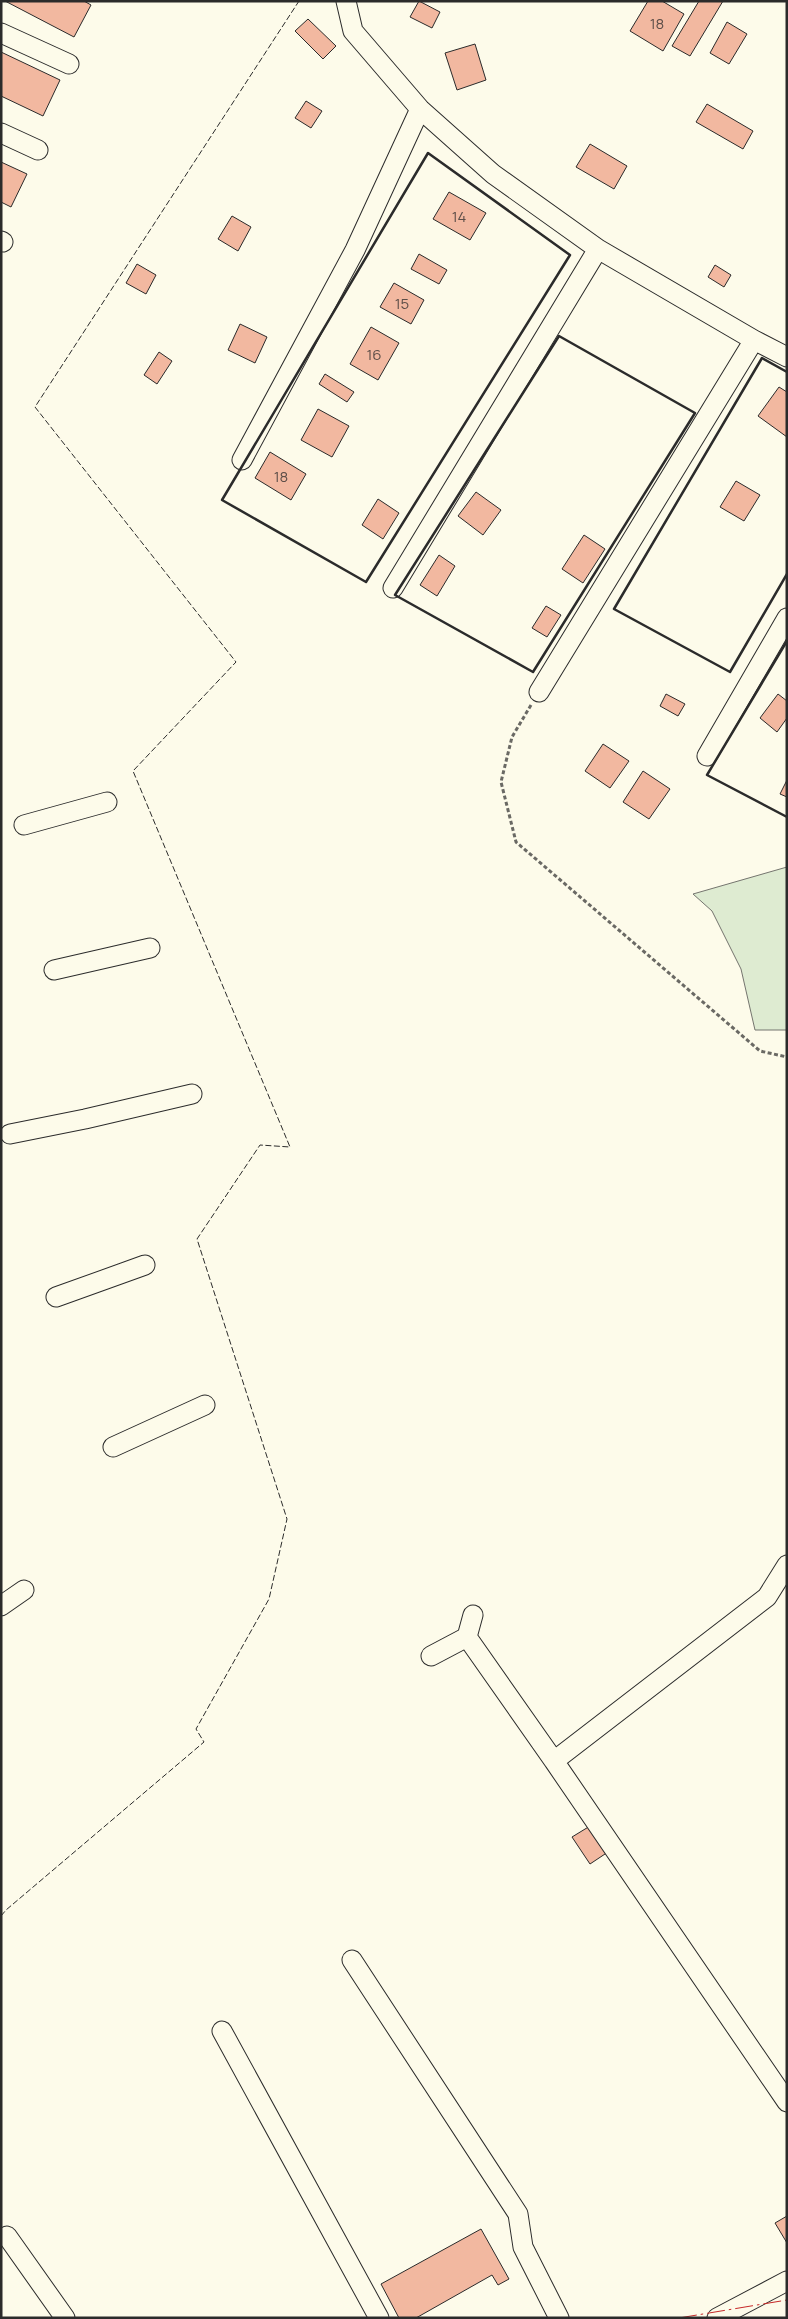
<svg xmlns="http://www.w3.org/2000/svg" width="788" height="2319" font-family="Manrope,sans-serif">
<rect width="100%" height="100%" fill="#fdfbea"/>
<path fill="#deebd1" stroke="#74746e" d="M787,867V1030H755L741,969L712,911L693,894Z"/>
<path fill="#f2b8a0" stroke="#2b2b2b" d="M5,1H84L91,5L74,37Z
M419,1L440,12L432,28L410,17Z
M648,1H662L684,14L663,51L630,31Z
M699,1H723L690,56L672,46Z
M308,19L336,46L323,59L295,31Z
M727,22L747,34L729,64L710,53Z
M475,44L486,80L457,90L445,53Z
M1,52L60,80L43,116L1,96Z
M306,101L322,111L311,128L295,118Z
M707,104L753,131L743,149L696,122Z
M590,144L627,166L614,189L576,167Z
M1,162L27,174L11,207L1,202Z
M449,192L486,213L470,240L433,219Z
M232,216L251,227L238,251L218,239Z
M419,254L447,270L439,284L411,269Z
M137,264L156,275L146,294L126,283Z
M715,265L731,275L724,287L708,277Z
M394,283L424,300L411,324L380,307Z
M240,324L267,337L255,363L228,350Z
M371,327L399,343L378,380L350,364Z
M159,352L172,361L157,384L144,375Z
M325,374L354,392L347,402L319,384Z
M779,387L787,392V437L758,416Z
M318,409L349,426L332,457L301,440Z
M270,452L306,474L291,500L255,478Z
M736,481L760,495L744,521L720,507Z
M476,492L501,510L483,535L458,516Z
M378,499L399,513L383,539L362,525Z
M584,535L605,549L583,583L562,569Z
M439,555L455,566L437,596L420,585Z
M546,606L561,615L547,637L532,628Z
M666,694L685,704L678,716L660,706Z
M778,694L787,701V718L777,732L760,718Z
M603,744L629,761L610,788L585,771Z
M643,771L670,789L649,819L623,802Z
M787,780V797L780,794Z
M590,1826L608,1852L590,1864L572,1837Z
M787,2216V2243L775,2223Z
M481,2229L509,2279L498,2285L492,2275L416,2318H399L381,2284Z"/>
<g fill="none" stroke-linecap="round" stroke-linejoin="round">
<defs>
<path id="minor" d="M346,1L353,31L420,109L493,174L598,249L754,340L787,357
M1,33L69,64
M1,133L38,150
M1,241L3,242
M242,460L355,250L420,109
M393,588L598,249
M539,692L754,340
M707,756L787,618
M24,825L107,802
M54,970L150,948
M10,1134L85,1119L192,1094
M56,1297L145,1265
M113,1447L205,1405
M787,1565L767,1597L554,1761L787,2102
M1,1606L24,1590
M467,1637L554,1761
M431,1656L467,1637L473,1615
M352,1960L518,2214L523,2247L559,2318
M222,2031L379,2318
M7,2236L65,2318
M717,2318L787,2281"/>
</defs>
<use href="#minor" stroke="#2b2b2b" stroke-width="21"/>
<path stroke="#6a6964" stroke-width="3" stroke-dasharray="4 2.5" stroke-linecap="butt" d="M531,705L512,737L501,782L516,842L760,1051L787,1057"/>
<use href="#minor" stroke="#fdfbea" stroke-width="19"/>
<path stroke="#2b2b2b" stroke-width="1" stroke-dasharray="6 2.5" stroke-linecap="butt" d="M1,1916L6,1910L204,1742L196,1729L269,1599L287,1519L197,1239L260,1145L290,1147L133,771L236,662L35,407L299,1"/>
<path stroke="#2b2b2b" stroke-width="2.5" d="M428,153L570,255L366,582L222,500Z
M559,336L695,413L533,672L395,595Z
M787,372L762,358L614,609L730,672L787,574
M787,641L707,775L787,817"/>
<path stroke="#c62828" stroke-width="1" stroke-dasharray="18 4 2.5 4" stroke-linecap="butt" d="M679,2318L787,2300"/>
</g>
<g text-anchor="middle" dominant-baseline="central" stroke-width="4" stroke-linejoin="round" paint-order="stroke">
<g font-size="15" fill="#5d4e48">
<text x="657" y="23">18</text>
<text x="459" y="216">14</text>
<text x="402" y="303">15</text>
<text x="374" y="354">16</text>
<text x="281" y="476">18</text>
</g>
</g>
<rect width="788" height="2319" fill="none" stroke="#2b2b2b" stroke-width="5"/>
</svg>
